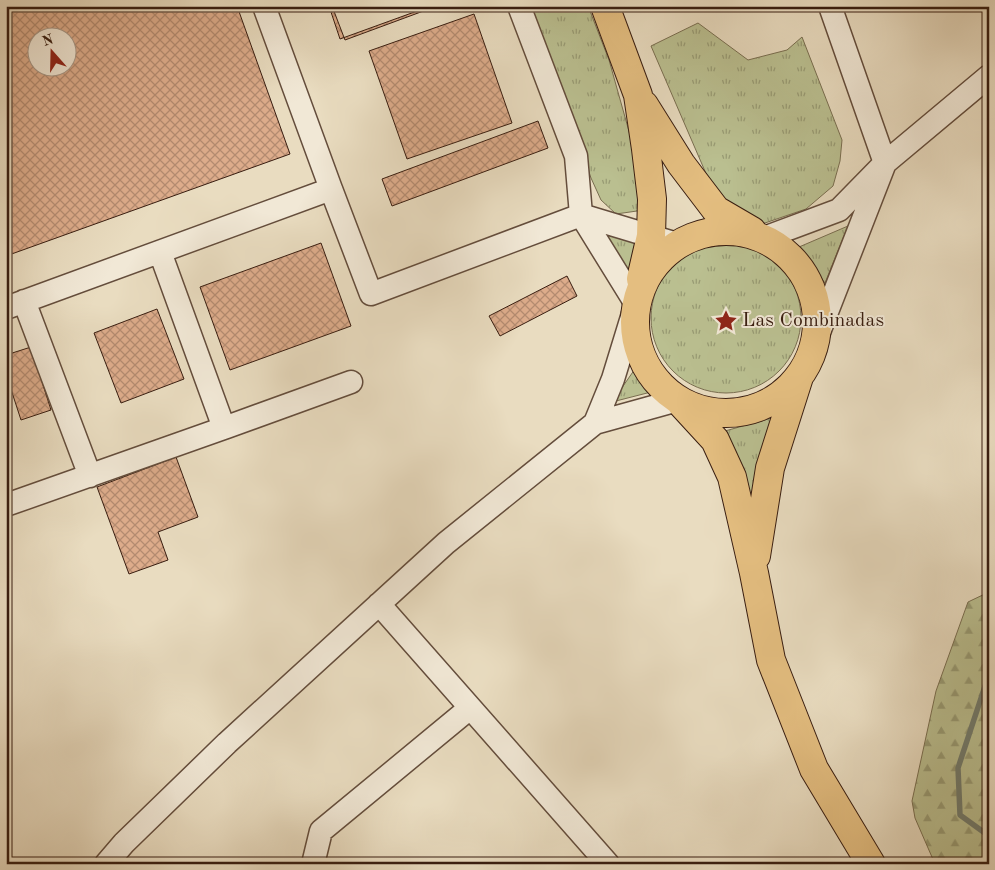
<svg xmlns="http://www.w3.org/2000/svg" width="995" height="870" font-family="'Old Standard TT',serif">
<defs>
<pattern id="grass-tufts" width="24" height="20" patternUnits="userSpaceOnUse" patternTransform="scale(1.25)"><rect width="24" height="20" fill="#babf90"/><path d="M3 7l-1-3M5 7V3M7 7l1-3M15 17l-1-3M17 17v-4M19 17l1-3" fill="none" stroke="#989b74"/></pattern>
<pattern id="forest-firs" width="22" height="20" patternUnits="userSpaceOnUse" patternTransform="scale(1.25)"><rect width="22" height="20" fill="#babf90"/><path d="M5 1l3.5 6h-7zM16 11l3.5 6h-7z" fill="#989b74"/></pattern>
<pattern id="building-cross-hatch" width="8" height="8" patternUnits="userSpaceOnUse" patternTransform="scale(1.25)"><rect width="8" height="8" fill="#ddac8b"/><path d="M0 0l8 8M0 8l8-8" fill="none" stroke="#b48b70"/></pattern>
</defs>
<rect width="100%" height="100%" fill="#e9dcc0"/>
<filter id="stains"><feTurbulence type="fractalNoise" baseFrequency=".004" numOctaves="4"/><feColorMatrix values="0 0 0 0 .2 0 0 0 0 .09 0 0 0 0 .02 0 0 0 .5 -.17"/></filter>
<radialGradient id="worn" r=".72"><stop offset=".6" stop-color="#630" stop-opacity="0"/><stop offset="1" stop-color="#630" stop-opacity=".3"/></radialGradient>
<path fill="url(#grass-tufts)" stroke="#796e50" d="M532,6H588L609,60L639,167L643,193L637,211L616,214L601,200L591,178L543,45Z
M698,23L748,60L787,50L802,37L842,140L840,161L833,186L806,209L762,224L720,206L651,46Z
M848,226L825,283L799,247Z
M602,228L640,242L631,275Z
M651 318a75 75 0 1 1 150 0a75 75 0 1 1-150 0Z
M637,366L655,391L612,402Z
M775,417L756,512L725,431Z"/>
<path fill="url(#forest-firs)" stroke="#796e50" d="M989,592V864H935L915,818L912,801L936,691L968,602Z"/>
<g fill="none" stroke-linecap="round" stroke-linejoin="round">
<path stroke="#727c6e" stroke-width="5.5" d="M989,674L958,768L960,815L989,836"/>
</g>
<path fill="url(#building-cross-hatch)" stroke="#381d10" fill-rule="evenodd" d="M6,6H237L290,154L6,256ZM38,38H68V68H38Z
M329,6H431L340,39Z
M332,6H437L345,40Z
M474,14L512,123L407,159L369,51Z
M538,121L548,148L392,206L382,179Z
M321,243L351,326L230,370L200,287Z
M567,276L577,296L500,336L489,316Z
M157,309L184,379L121,403L94,333Z
M31,347L51,410L21,420L6,374V355Z
M176,457L198,517L158,532L168,560L129,574L97,487Z"/>
<g fill="none" stroke-linecap="round" stroke-linejoin="round">
<defs>
<path id="minor" d="M830,6L885,163L989,76
M331,189L371,294L581,215L576,156L519,6
M764,238L839,210L885,163L816,340
M677,244L581,215L636,304L613,379L595,423L678,400
M24,301L90,476
M6,308L331,189L264,6
M224,428L351,382
M6,505L224,428L160,252
M379,604L608,864
M106,864L124,843L227,743L446,543L595,423
M313,864L321,831L470,708"/>
<path id="major" d="M605,6L638,95L646,149L652,199L651,236L641,279
M644,105L681,164L716,210L752,231
M635 322a91 91 0 1 1 182 0a91 91 0 1 1-182 0Z
M681,403L715,440L732,477L754,573L771,660L814,769L871,864
M756,556L770,468L799,377"/>
</defs>
<use href="#minor" stroke="#644d3c" stroke-width="25"/>
<use href="#major" stroke="#381d10" stroke-width="30"/>
<use href="#minor" stroke="#f1e8d6" stroke-width="22"/>
<use href="#major" stroke="#e4be80" stroke-width="28"/>
</g>
<defs>
<symbol id="sight-bare" viewBox="-9 -9 18 18"><path d="M0-6L1.8-2.2L6-1.7L2.9 1.2L3.7 5.4L0 3.3L-3.7 5.4L-2.9 1.2L-6-1.7L-1.8-2.2Z" fill="#8f2418" stroke="#f1e8d6" stroke-width="2.5" paint-order="stroke"/></symbol>
</defs>
<g fill-rule="evenodd">
<use href="#sight-bare" x="710" y="305" width="32" height="32"/>
</g>
<g text-anchor="middle" dominant-baseline="central" stroke-width="4" stroke-linejoin="round" paint-order="stroke">
<g font-size="20" fill="#381d10" stroke="#f1e8d6" text-anchor="start">
<text x="742" y="321">Las Combinadas</text>
</g>
</g>
<rect width="995" height="870" fill="none" stroke="#e9dcc0" stroke-width="25"/>
<rect x="8" y="8" width="980" height="855" fill="none" stroke="#381d10" stroke-width="2.5"/>
<rect x="12" y="12" width="970" height="845" fill="none" stroke="#381d10"/>
<g transform="translate(52 52) rotate(340)"><circle r="24" fill="#f1e8d6" stroke="#a79787"/>
<path d="M0-4L9 19L0 12L-9 19Z" fill="#8f2418"/>
<text y="-8" font-size="14" font-weight="bold" text-anchor="middle" fill="#381d10">N</text>
</g>
<rect width="100%" height="100%" filter="url(#stains)"/>
<rect width="100%" height="100%" fill="url(#worn)"/>
</svg>
